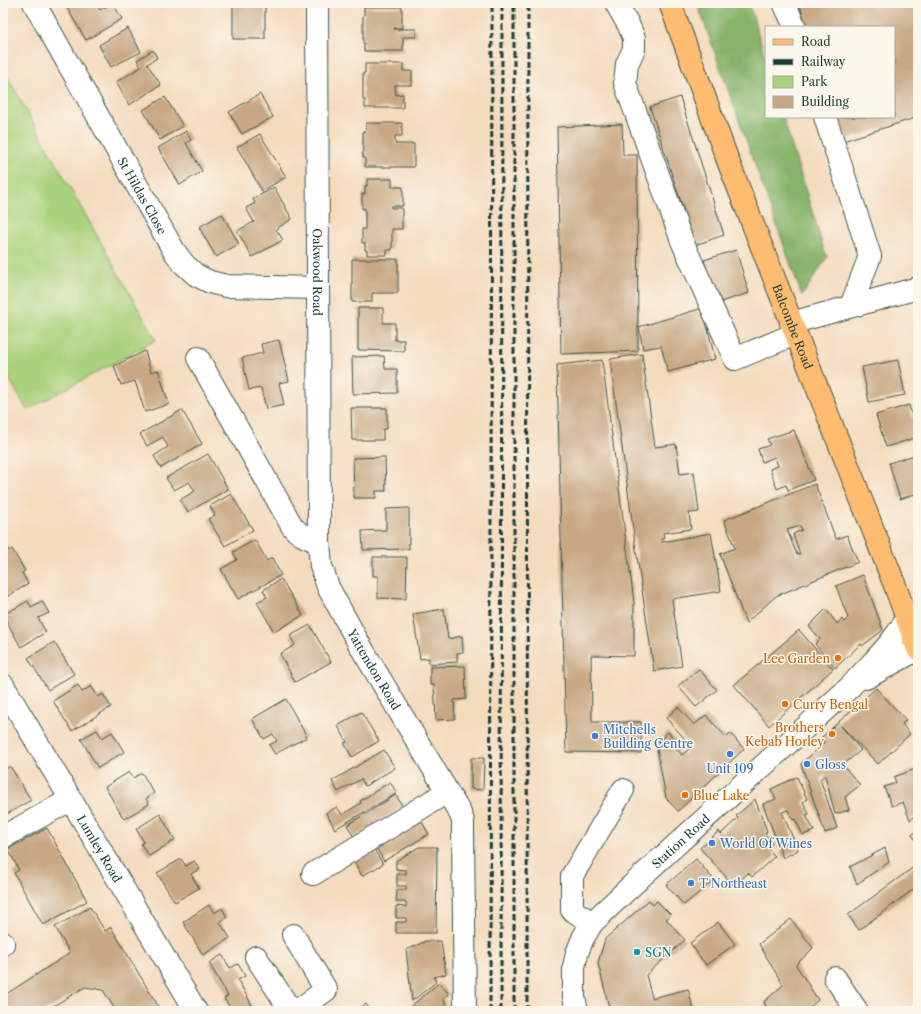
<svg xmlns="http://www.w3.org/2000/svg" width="921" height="1014" font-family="'Libre Caslon Text',serif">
<rect width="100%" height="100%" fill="#fbf7ec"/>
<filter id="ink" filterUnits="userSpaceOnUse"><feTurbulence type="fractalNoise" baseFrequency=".025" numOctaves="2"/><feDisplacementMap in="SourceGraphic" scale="8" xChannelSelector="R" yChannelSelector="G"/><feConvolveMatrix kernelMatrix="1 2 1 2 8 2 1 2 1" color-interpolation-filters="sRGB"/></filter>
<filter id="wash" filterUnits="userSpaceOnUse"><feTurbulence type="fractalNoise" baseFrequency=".012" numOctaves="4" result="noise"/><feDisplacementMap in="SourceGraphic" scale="16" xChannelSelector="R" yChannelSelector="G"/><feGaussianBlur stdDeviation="0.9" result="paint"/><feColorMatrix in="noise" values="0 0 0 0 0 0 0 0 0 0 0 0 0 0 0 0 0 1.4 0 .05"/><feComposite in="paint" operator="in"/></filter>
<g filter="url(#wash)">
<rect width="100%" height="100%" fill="#f4dbbe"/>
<path fill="#aad17b" stroke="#648758" d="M3,69L156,340L27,410L3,368Z"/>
<path fill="#87b36b" stroke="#537850" d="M697,3H749L766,60V117H783L826,256H828L802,296Z"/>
<g id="blocks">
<path fill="#c8a884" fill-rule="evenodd" d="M64,3H96L100,10L113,3L122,19L86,40Z
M233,3H265V39H233Z
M799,3H918V117L843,141L835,117H894V27H807Z
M364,7H402V28H394V29H416V37H403V51H364V43H363V16H364Z
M128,28L141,52L111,67L99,45Z
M153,50L157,58L147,64L161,85L129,105L116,82L141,67L137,60Z
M365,64H403V71H412V85H395L396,95L403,94V108H365V100H363V73H365Z
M260,94L273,117L242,134L229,112Z
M165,97L183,126L160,140L143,110Z
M680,97L724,235L695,245L650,107Z
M366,123H402V136H395V144H414V167H365V158H363V131H366Z
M622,124L623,155H637L638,351L561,354L557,127Z
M186,131L191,140L186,143L202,171L180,185L158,148Z
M260,134L286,177L262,191L237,147Z
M367,179H392V187H403V206H391V208H402V229H392V250H387V255H367V250H365V243H362V229H365V208L362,209V194H365V186H367Z
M274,187L292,219L276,229L283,240L252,257L237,231L254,222L246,208L255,203L253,199Z
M222,214L239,244L216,257L199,227Z
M736,250L749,293L717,303L704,260Z
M352,259H398V293H372V302H352Z
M358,308H383V323H395V340H404V351L358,350Z
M703,308L715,359L668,372L661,346L643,349L639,327Z
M279,340L289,381L279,383L284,405L266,409L261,388L249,390L242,358L263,353L261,344Z
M145,351L151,372L158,370L169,404L145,412L135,381L121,385L114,366Z
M642,354L655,447L676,444L680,474L694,472L699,512L689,513L691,529L663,533L664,539H661L662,542L711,533L721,591L672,599L682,666L654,671L635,543L610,359Z
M384,356L385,369H397V393L353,394L352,357Z
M602,360L634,602V656L591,655L592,722H641V753L566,752L557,365Z
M898,360L905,395L869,402L862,367Z
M909,405L918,437L886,447L876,415Z
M351,408H387V429H383V440H352Z
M182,410L202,444L161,468L154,456L168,447L163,437L147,446L140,434Z
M794,430L814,480L788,490L786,485L777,489L770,469L778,466L775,457L762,462L758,449L770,445L767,439Z
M208,454L228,489L188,512L180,500L195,491L189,482L174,490L166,478Z
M918,454V493L900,499L889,463Z
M385,457L386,491H376V498H354L353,458Z
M815,484L836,539L847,535L858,562L776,596L746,623L720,554L735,548L724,520ZM800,526L802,530L793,534L800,554L797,555L787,530Z
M231,494L253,530L225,546L208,519L215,515L210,506Z
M409,508V549L363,550L362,531L386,530V509Z
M918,513V526L914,515Z
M255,540L267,561L272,558L281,575L238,599L221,569L237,560L233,552Z
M5,543L9,551L12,549L25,571L22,573L28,584L3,599V544Z
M373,557H407L406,599L378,598V576H373Z
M863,575L883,630L862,646L861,644L835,668L815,644L820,639L809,626L826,609L837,624L842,619L844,622L848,618L836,586Z
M281,579L303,615L274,632L257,602L267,597L263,590Z
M28,601L31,607L42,601L49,613L38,618L46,632L21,647L3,615Z
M444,609L448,639L462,636L463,652L457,653V662L429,664V658L420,659L413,614Z
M310,625L331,662L295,682L280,654L295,645L290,636Z
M799,630L833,669L769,726L734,685Z
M54,642L74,674L48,690L28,658Z
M465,666L466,699L454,700L455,719L436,720L434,685H430V667Z
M699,669L717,690L696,707L678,686Z
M78,685L82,692L91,686L98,697L103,694L111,707L72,731L53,701Z
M876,688L906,720L902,724L910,734L878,764L841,726L861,750L843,765L860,785L845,797L849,810L835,814L825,775L820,779L837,828L825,833L801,764L824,743L822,737Z
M286,699L307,737L275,754L269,745L277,741L273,734L264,739L252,719Z
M678,707L694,725L706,715L726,737L730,733L744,749L678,811L666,798L657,749L661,745L658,742L668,732L679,744L675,747L682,755L692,747L666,718Z
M361,712L379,741L352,757L344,743L347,742L338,726Z
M97,730L102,738L112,732L124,752L98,768L81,739Z
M384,750L395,768L365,786L361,779L338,792L332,781Z
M471,758H484L483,790L471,789Z
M10,766L31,800L7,814L3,808V771Z
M918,768V814L910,820L903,802L892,806L884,787L896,783L894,777Z
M129,772L133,778L142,773L154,793L146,799L149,804L124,819L105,787Z
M797,777L807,799L803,802L809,814L806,815L814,831L803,835L795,819L793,820L788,810L782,812L798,850L783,858L763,804L776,799L771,789Z
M390,782L397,793L335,829L326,813L337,807L342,815L361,803L360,801Z
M396,795L403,807L354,837L347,825Z
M755,799L767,831L765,834L773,843L767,848L775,856L752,877L748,873L734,886L700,848L719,831L721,834L738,818L736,816Z
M160,814L175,840L149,856L141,844L144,842L136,829Z
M419,817L429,834L384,861L374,844Z
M47,828L87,901L43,925L14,873L19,870L8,849Z
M918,830V844L912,835Z
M371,844L383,864L362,876L351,856Z
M419,847H437L436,933H396V922H406V918H396V906L406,907V902H396L397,890H406V886H397V874H406V870L396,869V861Z
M885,848L889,862L857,884L850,867Z
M181,859L186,866L194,861L200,869L191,874L199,888L175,902L157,873Z
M696,859L714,880L684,905L666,885Z
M918,864V886L859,930L848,915Z
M649,900L653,905L657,901L671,915L666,919L685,940L646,975L652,998L688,989L694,1011H610L598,963L605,939Z
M209,905L214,913L222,908L227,917L220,922L230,938L203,955L183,922Z
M90,907L105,931L111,927L161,1011H116L103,990L85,987L45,1011H3V996L70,953L55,927Z
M791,919L813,948L796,965L818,1000L806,1011H768L764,1002L783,985L759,944Z
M718,922L735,944L706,965L690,943Z
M426,941H441L446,974L434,977L436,982L412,1001L406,950Z
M222,955L230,968L238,964L245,976L238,980L254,1009L250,1011H232L224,998L228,996L209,963Z
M439,983L449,994L443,999L445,1002L446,1011H405Z
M366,1004L371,1011H355Z"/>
</g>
</g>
<g filter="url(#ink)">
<use href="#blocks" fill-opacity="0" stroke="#3f5549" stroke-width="1"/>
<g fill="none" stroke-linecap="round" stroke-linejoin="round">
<defs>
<g id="minor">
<path id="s1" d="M34,3L174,251L184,264L196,275L210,282L226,286L318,288"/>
<path id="s2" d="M317,3L319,542"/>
<path d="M616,3L628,24L634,38V49L627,64L625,83L682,241L735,359L795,334"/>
<path d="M784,3L795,27"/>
<path d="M825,117L870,256L851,306"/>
<path d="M791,323L918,288"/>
<path id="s3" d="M198,358L292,526C299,535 308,538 319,542L321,566L328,587L358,642L460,813L463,821V831L465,1011"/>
<path d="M866,678L918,649"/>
<path id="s4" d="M3,685L196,1011"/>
<path d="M3,837L70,800"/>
<path d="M313,874L447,792"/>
<path d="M592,923L572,910V876L623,790"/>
<path d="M293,935L326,990L297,1011"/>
<path d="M3,943V944"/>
<path d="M256,957L291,1011"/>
<path d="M835,978L857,1011"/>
<path id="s5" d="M577,1011L574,997V967L577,953L583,938L592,923L644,874L851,686C870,664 893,644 907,618L918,615"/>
</g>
<g id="major">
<path id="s6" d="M670,3L728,161L894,583L918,649"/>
</g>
</defs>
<use href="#minor" stroke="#3f5549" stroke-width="24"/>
<use href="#major" stroke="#3f5549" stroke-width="24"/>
<use href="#minor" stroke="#fff" stroke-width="22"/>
<use href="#major" stroke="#febc70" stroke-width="22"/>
<path stroke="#1f3d34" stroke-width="3" stroke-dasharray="6 3" stroke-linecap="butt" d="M490,1011L492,3
M501,1011L502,3
M514,1011V3
M527,1011L528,3"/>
</g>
</g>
<g fill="#e8710a" stroke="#fbf7ec" stroke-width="1.5">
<circle cx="838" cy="658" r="4"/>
<circle cx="785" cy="704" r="4"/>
<circle cx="832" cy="734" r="4"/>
<circle cx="685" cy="795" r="4"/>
</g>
<g fill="#3f7fe0" stroke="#fbf7ec" stroke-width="1.5">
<circle cx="595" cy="736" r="4"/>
<circle cx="730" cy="754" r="4"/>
<circle cx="807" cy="764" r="4"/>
<circle cx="712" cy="843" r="4"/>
<circle cx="691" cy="883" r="4"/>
</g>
<circle fill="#0f9aa8" stroke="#fbf7ec" stroke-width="1.5" cx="637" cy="952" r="4"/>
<g text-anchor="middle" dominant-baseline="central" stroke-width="3" stroke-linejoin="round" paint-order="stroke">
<g font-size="12" fill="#1f3d34" stroke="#fbf7ec">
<text stroke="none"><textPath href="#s1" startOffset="221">St Hildas Close</textPath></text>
<text stroke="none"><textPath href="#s2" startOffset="269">Oakwood Road</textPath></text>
<text stroke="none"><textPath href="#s6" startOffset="346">Balcombe Road</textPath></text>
<text stroke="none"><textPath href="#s3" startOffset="365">Yattendon Road</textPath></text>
<text stroke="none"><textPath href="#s5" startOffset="213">Station Road</textPath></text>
<text stroke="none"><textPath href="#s4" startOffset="190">Lumley Road</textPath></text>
</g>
<g font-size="12" fill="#c56008" stroke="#fbf7ec" text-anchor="end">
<text x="830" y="658">Lee Garden</text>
<text x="793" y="704" text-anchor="start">Curry Bengal</text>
<text x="824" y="727">Brothers<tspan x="824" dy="14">Kebab Horley</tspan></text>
<text x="693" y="795" text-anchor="start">Blue Lake</text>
</g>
<g font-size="12" fill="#366cbe" stroke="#fbf7ec" text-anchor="start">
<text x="603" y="729">Mitchells<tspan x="603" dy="14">Building Centre</tspan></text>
<text x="815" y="764">Gloss</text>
<text x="730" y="768" text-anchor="middle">Unit 109</text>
<text x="720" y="843">World Of Wines</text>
<text x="699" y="883">T Northeast</text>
</g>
<g font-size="12" fill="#0d838f" stroke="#fbf7ec" text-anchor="start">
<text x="645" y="952">SGN</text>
</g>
</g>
<rect width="921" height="1014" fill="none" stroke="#fbf7ec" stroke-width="16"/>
<rect x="765" y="26" width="130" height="92" fill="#fbf7ec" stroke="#a3ada2"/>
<rect x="773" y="39" width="20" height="6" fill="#febc70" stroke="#a3ada2"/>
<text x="801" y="46" font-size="12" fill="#1f3d34">Road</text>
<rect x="773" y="59" width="20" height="6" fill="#1f3d34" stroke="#a3ada2"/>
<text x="801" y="66" font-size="12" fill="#1f3d34">Railway</text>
<rect x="773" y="76" width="20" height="12" fill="#aad17b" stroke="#a3ada2"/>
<text x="801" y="86" font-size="12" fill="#1f3d34">Park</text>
<rect x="773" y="96" width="20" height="12" fill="#c8a884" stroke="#a3ada2"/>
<text x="801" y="106" font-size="12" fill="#1f3d34">Building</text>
</svg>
